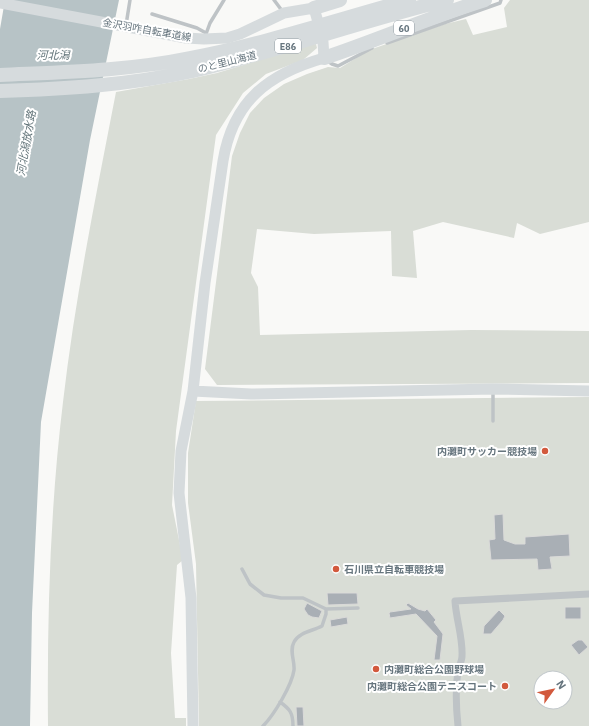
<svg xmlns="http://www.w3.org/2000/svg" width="589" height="726" font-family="'IBM Plex Sans','Noto Sans JP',sans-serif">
<rect width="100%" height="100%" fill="#f9f9f7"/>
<path fill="#d9ddd6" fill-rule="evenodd" d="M510,0H589V222L540,234L517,223L514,238L443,222L413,231L417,278L392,276L391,231L314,234L257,229L251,273L258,287L260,335L471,330L589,331V383L217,385L205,369L232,156L240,133L250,113L264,98L284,84L307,74L328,67L340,68L369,50L445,24L466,19L473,35L507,27L504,8Z
M316,44L317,48L303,60L266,74L243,93L216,135L176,431L172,505L183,560L177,565L171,653L175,718H186V726H48C47,618 50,509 63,402C75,298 96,195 116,92L189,79L217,73L309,45Z
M589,397V726H199L196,564L188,503V453L196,401ZM541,678H565V702H541Z"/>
<path fill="#b7c3c6" d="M5,0H119L90,140L41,422L32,613L30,726H0V29Z"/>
<path fill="#a9afb5" stroke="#dadad9" d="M503,514L504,540L515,544H525V537L569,534L570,556L550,557L552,569L538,570L537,559L491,560L489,540L495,539L494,515Z
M327,593H357L358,604L328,605Z
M307,603L322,611L319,618L312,617L308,615L304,609Z
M408,603L418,609L425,611L427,609L436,620L434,622L443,634L440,660H434L437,636L416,614L390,618L389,613L390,612L411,609L406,605Z
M565,607H581V619H565Z
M499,610L505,616L503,620L491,634H483L484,626Z
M347,617L348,624L331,627L330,620Z
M578,640H582L588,647L579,655L571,645Z
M296,707H303L304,726H297Z"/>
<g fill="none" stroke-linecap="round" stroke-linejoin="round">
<path stroke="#bec3c6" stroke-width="3.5" d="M274,0L283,12
M152,14L197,28L206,33
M126,25L130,0
M206,34L210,23L224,0
M387,43L500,3L501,0
M328,61L332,64L338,66L372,48
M493,390V421
M242,569L250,584L264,595L281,598H303L326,609L358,608
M280,702C290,709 293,713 293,726
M263,726C274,715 292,685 294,670C295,661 289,651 294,642C299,632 313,631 322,626L326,614V609"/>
<path stroke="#bec3c6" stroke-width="7" d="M458,726C456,707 455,690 458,671C459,666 462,661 462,656C463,638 456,619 455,601L589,594"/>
<path stroke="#d6dbdd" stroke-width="11" d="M0,3L186,38L204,39L227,38L240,34L284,13L314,8L318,22
M193,391L205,283L223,161C233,101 268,74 324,58L323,42
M193,726L191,598L179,493L181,451L193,391L251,394L493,389L589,391"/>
<path stroke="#d6dbdd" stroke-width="14" d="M314,8L340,0
M324,58C378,40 430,17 485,0
M0,75C63,72 127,71 190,58C264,44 336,20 409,0
M0,91C65,89 129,85 193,71C279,51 361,21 447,0"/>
</g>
<g fill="#d2593d" stroke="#fff" stroke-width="1.5">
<circle cx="545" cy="451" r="4"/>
<circle cx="336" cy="569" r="4"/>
<circle cx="376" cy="669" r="4"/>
<circle cx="505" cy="686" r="4"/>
</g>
<g text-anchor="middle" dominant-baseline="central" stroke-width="4" stroke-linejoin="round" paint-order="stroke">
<g fill="#fff" stroke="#949ea5" stroke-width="1">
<rect x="394" y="21" width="20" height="14" rx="3"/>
<rect x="275" y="39" width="26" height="14" rx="3"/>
</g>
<g font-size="9" font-weight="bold" fill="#66757e">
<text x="404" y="28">60</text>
<text x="288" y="46">E86</text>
</g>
<g font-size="10" fill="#66757e" stroke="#fff">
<text transform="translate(147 30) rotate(10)">金沢羽咋自転車道線</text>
<text transform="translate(227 62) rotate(-14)">のと里山海道</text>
</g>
<g font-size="10" font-weight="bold" fill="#66757e" stroke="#fff" text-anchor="end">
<text x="537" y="451">内灘町サッカー競技場</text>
<text x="344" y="569" text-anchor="start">石川県立自転車競技場</text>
<text x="384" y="669" text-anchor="start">内灘町総合公園野球場</text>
<text x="497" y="686">内灘町総合公園テニスコート</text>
</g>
<g font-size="11" font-style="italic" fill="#617378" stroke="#fff">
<text x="53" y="55">河北潟</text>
<text transform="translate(26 143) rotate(-80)">河北潟放水路</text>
</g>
</g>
<g transform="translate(553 690) rotate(57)"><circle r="19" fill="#ffffff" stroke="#c2c8cb"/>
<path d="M0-3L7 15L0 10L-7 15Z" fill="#d2593d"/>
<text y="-6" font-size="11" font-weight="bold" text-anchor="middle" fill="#66757e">N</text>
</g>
</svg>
